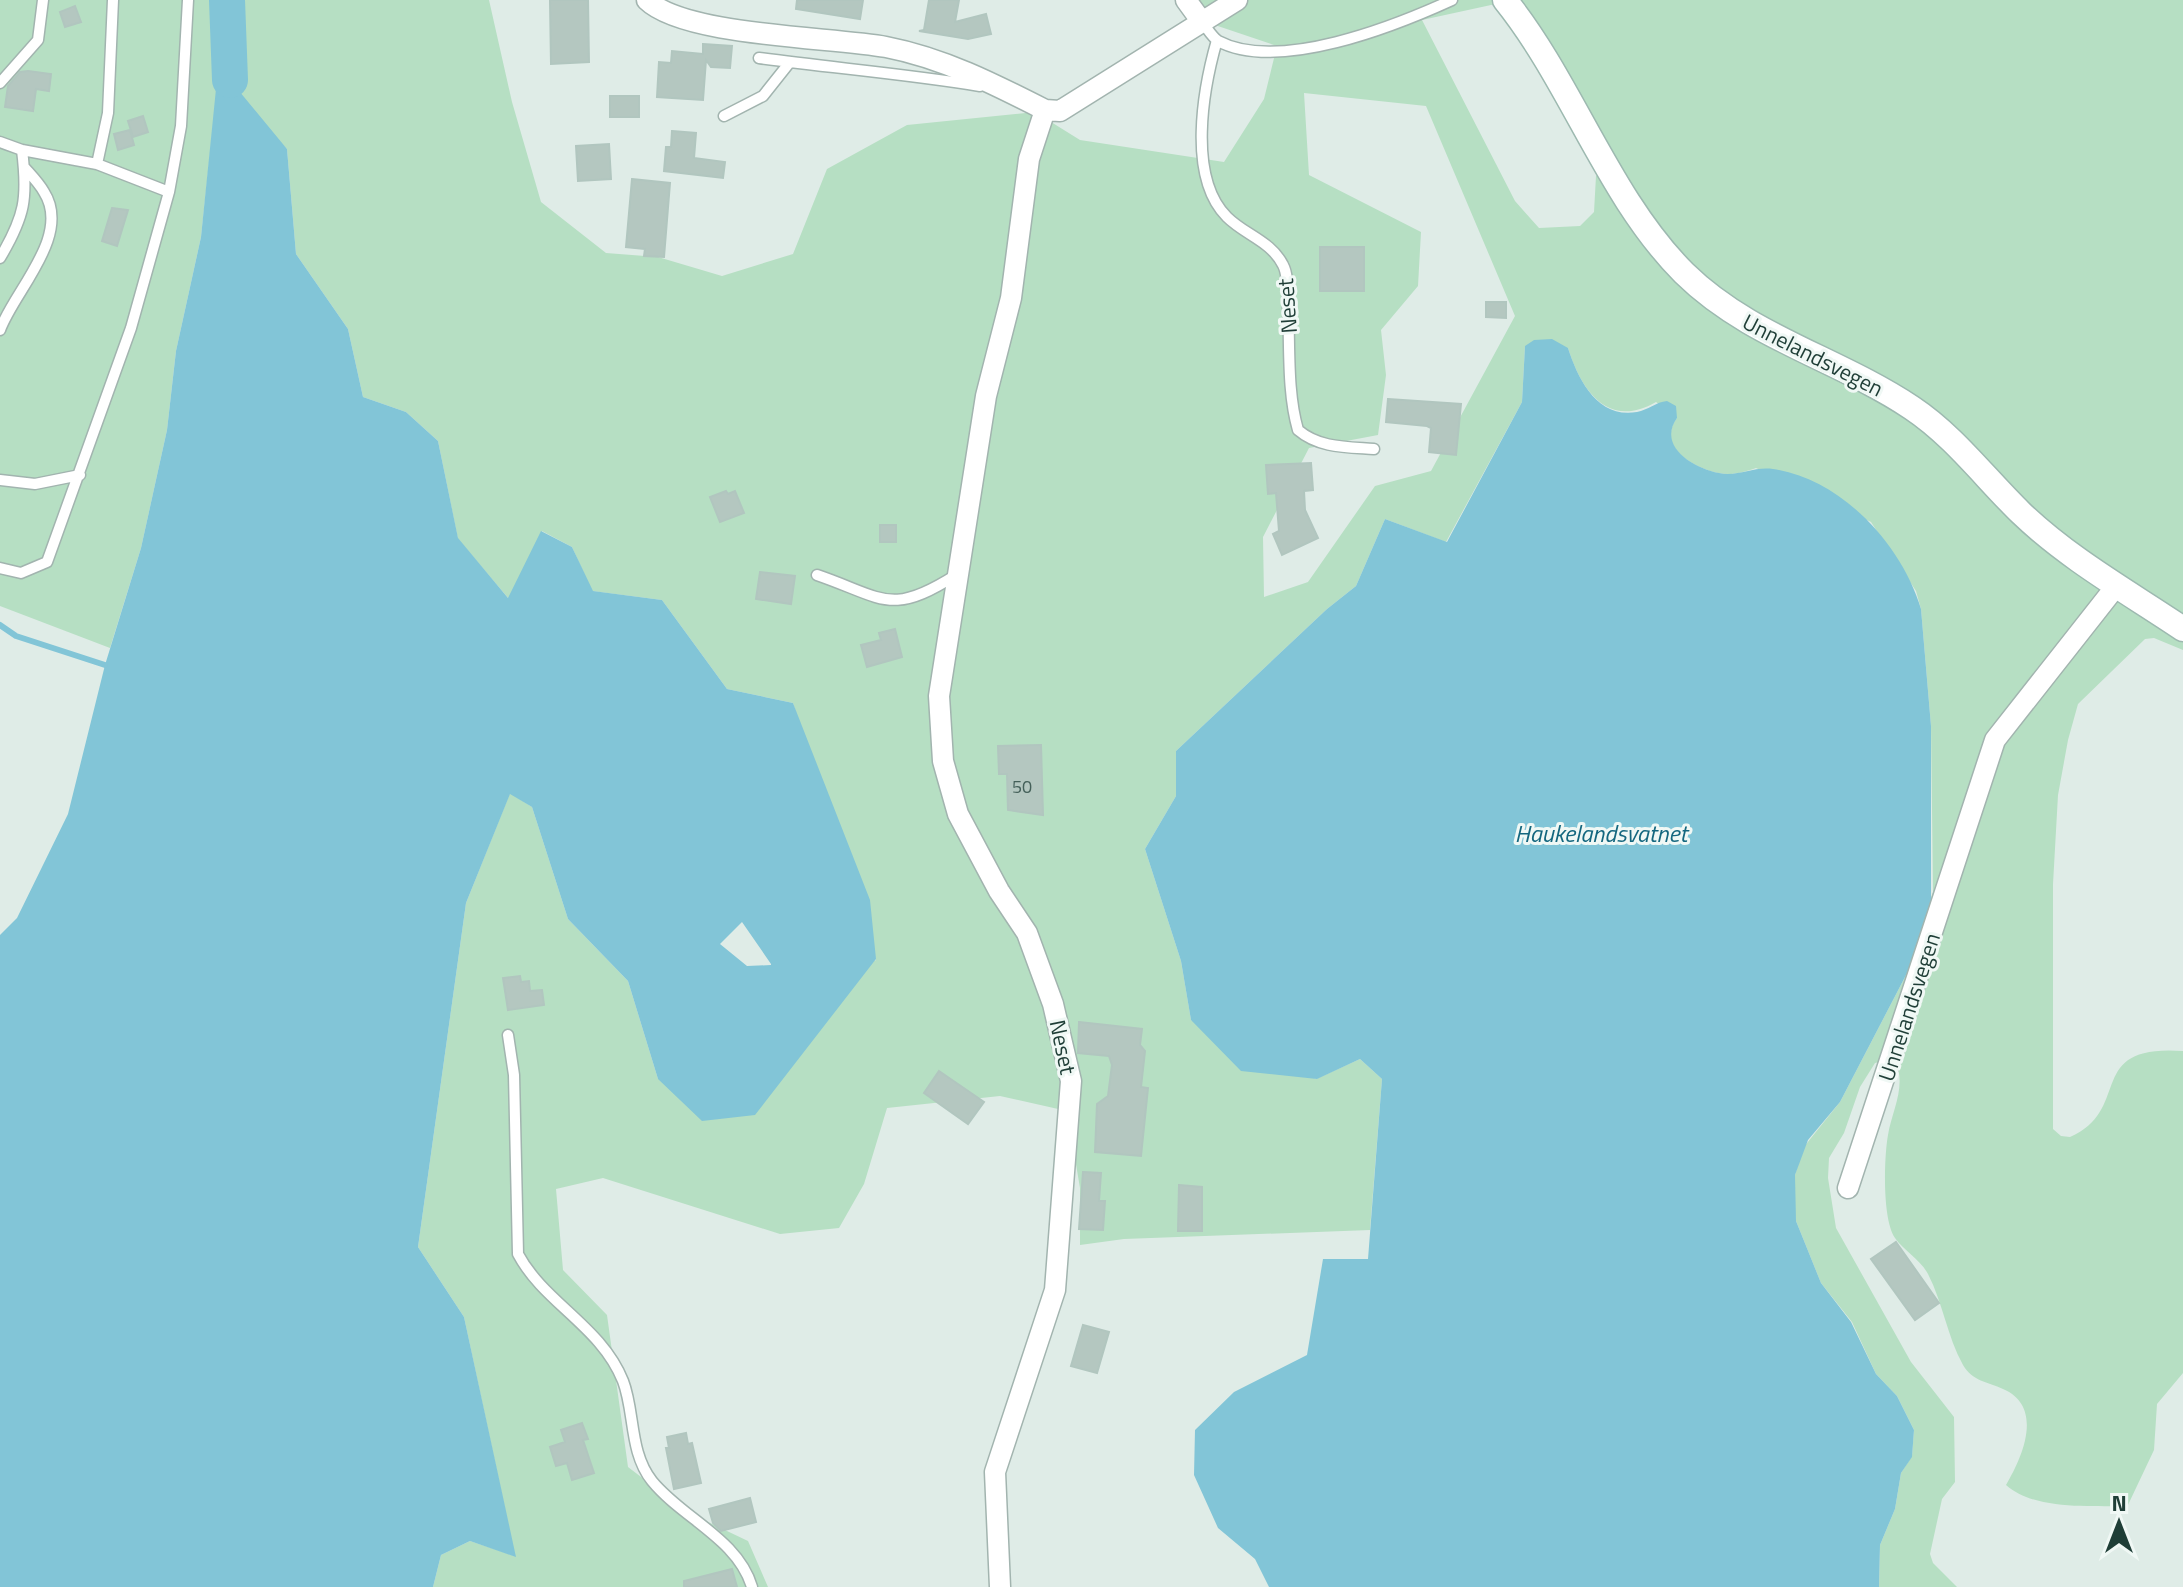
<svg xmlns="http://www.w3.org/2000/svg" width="2183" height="1587" font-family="'Titillium Web',sans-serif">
<rect width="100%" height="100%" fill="#dfece7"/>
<path fill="#b6dfc3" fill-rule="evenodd" d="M0,0H217L218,75L225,54L229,0H489L512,102L541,202L606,253L658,257L722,276L793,254L827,169L907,125L1035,112L1080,140L1224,162L1264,99L1277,46L1197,19L1185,0H2183V650L2154,638L2145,639L2078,704L2068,740L2058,795L2053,884V1129L2061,1136L2070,1137C2134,1109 2083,1044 2183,1051V1373L2157,1404L2154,1450L2127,1507C2091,1505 2035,1511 2006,1485C2022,1458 2045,1407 2003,1389C1988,1382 1972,1381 1963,1365C1947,1336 1943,1303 1928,1274C1920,1259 1904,1251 1895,1238C1882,1219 1884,1157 1888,1135C1892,1110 1908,1084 1894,1059L1875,1063L1860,1087L1844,1133L1829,1158L1828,1178L1836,1228L1911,1362L1954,1417L1955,1482L1942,1499L1930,1554L1933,1563L1957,1587H1879L1880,1545L1895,1509L1901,1473L1912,1456L1914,1430L1897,1396L1876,1374L1852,1322L1821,1283L1796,1221L1793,1203L1795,1175L1803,1148L1840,1102L1905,977L1933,892L1931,726L1921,609L1916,591L1871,522L1756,468C1744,472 1731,476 1718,473C1692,467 1656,446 1677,418L1656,402C1608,430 1581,390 1568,348L1525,346L1522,402L1446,542L1385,519L1356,586L1327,609L1176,751V796L1145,849L1181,961L1191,1020L1316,1079L1360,1059L1382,1079L1370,1230L1124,1239L1080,1245V1188L1067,1111L1000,1096L887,1108L864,1184L839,1228L780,1234L603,1178L556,1189L563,1270L607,1315L628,1467L687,1512L748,1541L768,1587H433L441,1555L470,1541L515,1556L464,1317L418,1247L466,903L510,793L532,807L568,919L628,981L658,1079L876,960L793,703L727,689L662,600L592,591L572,547L542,531L509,599L458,539L438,441L406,412L363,397L348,329L296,254L287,149L218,79L201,237L176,351L167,430L141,548L110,648L0,606ZM1514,0L1603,171L1596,176L1594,212L1580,226L1539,228L1515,201L1422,20ZM1304,93L1426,106L1515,316L1431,471L1375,486L1308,582L1264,597L1263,537L1309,448L1378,435L1386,375L1381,330L1418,286L1421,232L1309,175Z"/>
<path fill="#82c5d7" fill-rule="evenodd" d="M217,79L230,80L287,149L296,254L348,329L363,397L406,412L438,441L458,538L508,598L541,531L572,547L593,591L662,600L727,689L793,703L870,900L876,959L755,1115L702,1121L658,1079L628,981L568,919L532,807L510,794L466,903L418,1247L464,1317L516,1557L470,1541L441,1555L433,1587H0V935L17,918L68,814L105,665L141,548L167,430L176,351L201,237ZM742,922L771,964V965L747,966L720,944Z
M1552,339L1568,348C1578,379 1597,419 1637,412C1648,410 1656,402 1667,401L1676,406L1677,418C1657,446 1693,468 1719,473C1738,477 1754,466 1773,469C1842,479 1902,545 1921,609L1931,726V913L1926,932L1905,977L1840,1102L1808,1140L1795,1175L1796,1221L1821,1283L1851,1322L1876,1374L1897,1396L1914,1430L1912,1457L1901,1473L1895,1509L1880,1545L1879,1587H1269L1255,1559L1218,1528L1194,1475L1195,1430L1234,1392L1307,1355L1323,1259H1368L1382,1079L1360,1059L1317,1079L1241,1071L1191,1020L1181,961L1145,849L1176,796V751L1327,609L1356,586L1385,519L1447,542L1522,402L1525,346L1534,340Z"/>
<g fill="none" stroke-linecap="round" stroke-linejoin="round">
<path stroke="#82c5d7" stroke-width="6" d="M0,625L16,636L105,665"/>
<path stroke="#82c5d7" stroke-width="36" d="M227,0L230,80"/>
</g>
<path fill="#b4c7c0" stroke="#b1c6bf" stroke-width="2" d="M550,0H588L589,62L551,64Z
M797,0H863L860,19L796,9Z
M929,0H959L955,22L986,14L991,34L968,39L919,31L924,30Z
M75,6L81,22L65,27L60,12Z
M703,44L732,46L730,68L711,67L706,60L703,100L657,97L659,62L671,63L672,51L703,54Z
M28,71L51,74L49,91L36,89L33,111L5,107L8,86L20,72Z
M610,96H639V117H610Z
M143,116L148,132L133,137L128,121Z
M130,130L134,145L118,150L114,134Z
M672,131L696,133L694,158L725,162L723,178L664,171L666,147H671Z
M609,144L611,179L578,181L576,146Z
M632,179L670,183L664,257L644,256L645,249L626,247Z
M112,208L128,210L117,246L102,241Z
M1320,247H1364V291H1320Z
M1486,302H1506V318L1486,317Z
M1388,399L1461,404L1456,455L1429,452L1431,428L1427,426L1386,422Z
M1311,463L1313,490L1304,491L1305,510L1318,538L1282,555L1273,534L1279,531L1276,493L1268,494L1266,465Z
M726,491L728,494L735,491L744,513L720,522L710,497Z
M880,525H896V542H880Z
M760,572L795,576L791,604L756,599Z
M895,629L902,657L867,667L861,645L881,640L879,633Z
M1041,745L1043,815L1008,810L1007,774H999L998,746Z
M520,976L521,982L529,981L530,991L542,990L544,1005L508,1010L503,978Z
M1079,1022L1142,1029L1140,1045L1145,1051L1141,1087L1148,1088L1141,1156L1095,1152L1097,1104L1108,1096L1112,1065L1109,1056L1078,1053Z
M939,1071L984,1102L968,1124L924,1093Z
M1083,1172L1101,1173L1099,1201H1105L1103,1230L1079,1229Z
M1179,1185L1202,1187V1231H1178Z
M1896,1242L1939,1303L1915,1320L1871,1259Z
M1083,1325L1109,1332L1097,1373L1071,1366Z
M582,1423L588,1439L583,1440L594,1473L572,1480L567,1463L556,1466L550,1447L565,1442L561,1430Z
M686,1433L688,1444L692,1443L701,1483L674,1489L666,1448H669L667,1437Z
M750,1498L756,1522L721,1531L713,1523L709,1509Z
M732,1569L737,1587H684V1581Z"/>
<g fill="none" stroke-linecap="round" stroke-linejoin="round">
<defs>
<path id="lane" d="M1202,22C1207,28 1212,37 1218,41C1278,73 1395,26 1452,0
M1217,40C1203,89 1187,177 1227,217C1245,235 1271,241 1283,265C1289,276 1287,295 1288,308C1290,347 1287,392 1298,430C1319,448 1346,447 1374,449
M759,58C833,68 907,74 980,86
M0,83L38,40L43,0
M724,116L763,96L790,62
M0,142L22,150L97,164L169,192L181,126L188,0
M97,164L108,113L113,0
M0,258C25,216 28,198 22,150
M0,330C14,291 72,236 44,192C39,183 31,175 24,167
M0,480L35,484L80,475
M0,568L21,573L47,562L131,328L169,192
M817,575C884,598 890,617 956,575
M508,1035L514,1075L518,1254C544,1303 601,1326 623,1381C635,1412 629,1452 652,1481C682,1518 738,1539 752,1587"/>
<path id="street" d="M647,0C684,36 831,37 886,47C943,58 994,84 1045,110L1060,111L1237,0
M1186,0L1202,22
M1848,1188L1995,740L2117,585
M1000,1587L995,1472L1055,1290L1071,1081L1053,1004L1027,933L999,891L958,814L943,761L939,696L986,396L1011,298L1029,159L1045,110"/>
<path id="secondary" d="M1505,0C1572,83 1608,197 1684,273C1749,337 1837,358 1912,408C1954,436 1985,478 2021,513C2069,559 2128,592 2183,629"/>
</defs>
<use href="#lane" stroke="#a2b4af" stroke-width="13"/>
<use href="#street" stroke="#a2b4af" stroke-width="23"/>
<use href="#secondary" stroke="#9db9b0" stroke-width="27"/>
<use href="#lane" stroke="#fff" stroke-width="10"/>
<use href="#street" stroke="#fff" stroke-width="20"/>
<use href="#secondary" stroke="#fff" stroke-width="24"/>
</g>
<g text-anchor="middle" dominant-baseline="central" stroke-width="6" stroke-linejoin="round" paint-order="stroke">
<g font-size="18" fill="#446059">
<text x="1022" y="786">50</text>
</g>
<g font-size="22" fill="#1f3e37" stroke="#f0f8f5">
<text transform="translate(1287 306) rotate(-94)">Neset</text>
<text transform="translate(1813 355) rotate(27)">Unnelandsvegen</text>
<text transform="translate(1909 1007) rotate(-72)">Unnelandsvegen</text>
<text transform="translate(1063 1047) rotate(78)">Neset</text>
</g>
<g font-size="24" font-style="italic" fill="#14677f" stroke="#f0f8f5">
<text x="1601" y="833">Haukelandsvatnet</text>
</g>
</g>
<g transform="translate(2119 1523)" stroke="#f0f8f5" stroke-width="6" paint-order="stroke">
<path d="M0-6L14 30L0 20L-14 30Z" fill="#1f3e37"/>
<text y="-12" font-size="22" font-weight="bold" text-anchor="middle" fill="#1f3e37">N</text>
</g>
</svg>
